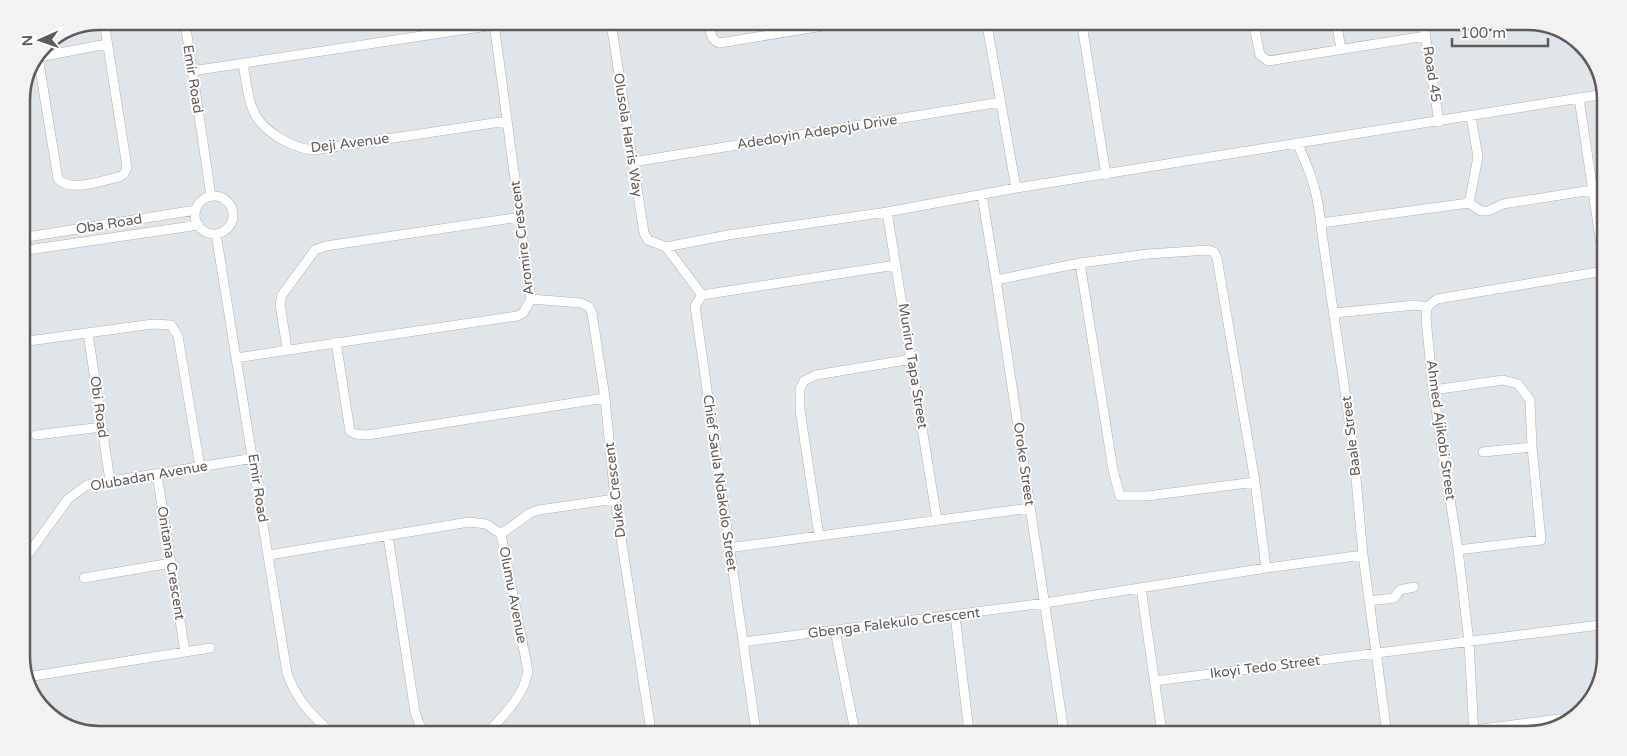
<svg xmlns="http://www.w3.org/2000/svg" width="1627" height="756" font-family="'Varela Round',sans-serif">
<rect width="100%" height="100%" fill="#e0e5ea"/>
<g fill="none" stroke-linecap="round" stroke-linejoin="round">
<defs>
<path id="minor" d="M185,22L211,196
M611,23L644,233L648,240L666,247L728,235L887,212L1016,188L1605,94
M709,24C710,31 711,41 720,43L835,24
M987,25L1016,188
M1082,25L1106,175
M1254,26L1260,55L1268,61L1426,36
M1337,26L1341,49
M1424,27L1439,122
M38,57L58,179C72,193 102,180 119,177L124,174L127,167L104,21
M39,57L107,44
M243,64C246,78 247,97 253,110C261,131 292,148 313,150L507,121
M192,71L494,25
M1579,98L1604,265
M1297,143C1314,179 1318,195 1322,234L1353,446L1363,555L1387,734
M633,162L1001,102
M982,195L996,280L1064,733
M195 215a19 19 0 1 1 38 0a19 19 0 1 1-38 0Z
M1469,203L1481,211H1488L1503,204L1592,190
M887,212L937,520
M1321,223L1469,203L1478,157L1471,117
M216,234L287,673C297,700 308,711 328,730
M21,238L196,210
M666,247L702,295L695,306L756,732
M21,251L199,225
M1080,263L1148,254L1208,250L1214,252L1217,258L1255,482L1266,568
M996,280L1080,263L1113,470L1120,496H1147L1255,482
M702,295L896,265
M531,299L581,303L589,307L592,313L605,398L615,499L651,731
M1335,313L1415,305L1427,307
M88,333L110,481
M21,342L153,324L171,325L178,336L200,467
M336,342L350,431L355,434L367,435L605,398
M287,349L280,304L282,295L315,250L326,246L520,217
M236,358L517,316L523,313L531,299L494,23
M1433,390L1503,380L1518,384L1530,400L1532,447L1541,540L1458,550
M36,435L102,427
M1483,452L1532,447
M157,474L185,652
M501,534L530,513L539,510L615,499
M388,536L415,712L420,726L424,730
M819,536L800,410V389L804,381L816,375L912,359
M728,548L1030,508
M269,555L469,522L486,524L501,534L528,671C524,695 506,713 490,730
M21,564L68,499L87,485L254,458
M84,578L171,563
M1141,588L1162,733
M1369,601L1394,598L1400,590L1414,587
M955,615L969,732
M835,631L855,732
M743,642L1045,603L1266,568L1363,555
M27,677L210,648
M1154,681L1600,625
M1473,730L1575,717
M1474,735L1469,642L1458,550L1433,390L1426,318L1427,307L1437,299L1604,271"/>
</defs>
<use href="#minor" stroke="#b1aeab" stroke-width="10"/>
<use href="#minor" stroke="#fff" stroke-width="9"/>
</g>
<g text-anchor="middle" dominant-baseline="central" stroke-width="4" stroke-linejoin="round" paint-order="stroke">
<g font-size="14" fill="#5f5a59" stroke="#fff">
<text transform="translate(1432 74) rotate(81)">Road 45</text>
<text transform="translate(193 79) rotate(81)">Emir Road</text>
<text transform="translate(817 132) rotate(-9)">Adedoyin Adepoju Drive</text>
<text transform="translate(628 135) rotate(81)">Olusola Harris Way</text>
<text transform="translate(350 143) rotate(-7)">Deji Avenue</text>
<text transform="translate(109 224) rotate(-9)">Oba Road</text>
<text transform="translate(522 238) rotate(-97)">Aromire Crescent</text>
<text transform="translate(913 366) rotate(81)">Muniru Tapa Street</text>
<text transform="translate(99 407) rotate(82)">Obi Road</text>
<text transform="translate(1441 430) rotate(82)">Ahmed Ajikobi Street</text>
<text transform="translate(1351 436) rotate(-97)">Baale Street</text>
<text transform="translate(1024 464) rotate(82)">Oroke Street</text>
<text transform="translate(149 476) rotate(-10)">Olubadan Avenue</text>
<text transform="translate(720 483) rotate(82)">Chief Saula Ndakolo Street</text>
<text transform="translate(258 488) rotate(81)">Emir Road</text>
<text transform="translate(615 490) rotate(-97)">Duke Crescent</text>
<text transform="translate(171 563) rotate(81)">Onitana Crescent</text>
<text transform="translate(513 595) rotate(79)">Olumu Avenue</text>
<text transform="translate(894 623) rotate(-7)">Gbenga Falekulo Crescent</text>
<text transform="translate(1265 667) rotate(-7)">Ikoyi Tedo Street</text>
</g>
</g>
<path d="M0 0H1627V756H0ZM100 30H1527A70 70 0 0 1 1597 100V656A70 70 0 0 1 1527 726H100A70 70 0 0 1 30 656V100A70 70 0 0 1 100 30Z" fill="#f2f2f2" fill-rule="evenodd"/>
<path fill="none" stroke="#5f5a59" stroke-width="2.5" d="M100 30H1527A70 70 0 0 1 1597 100V656A70 70 0 0 1 1527 726H100A70 70 0 0 1 30 656V100A70 70 0 0 1 100 30Z"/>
<g transform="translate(40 40) rotate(268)" stroke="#ffffff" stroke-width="4" paint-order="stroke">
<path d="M0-4L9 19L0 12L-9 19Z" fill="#5f5a59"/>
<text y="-8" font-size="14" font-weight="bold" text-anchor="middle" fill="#5f5a59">N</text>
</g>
<path d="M1452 38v8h96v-8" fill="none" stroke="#5f5a59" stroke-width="2.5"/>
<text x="1460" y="38" font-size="15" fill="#5f5a59" stroke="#ffffff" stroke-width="4" paint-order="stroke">100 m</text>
</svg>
